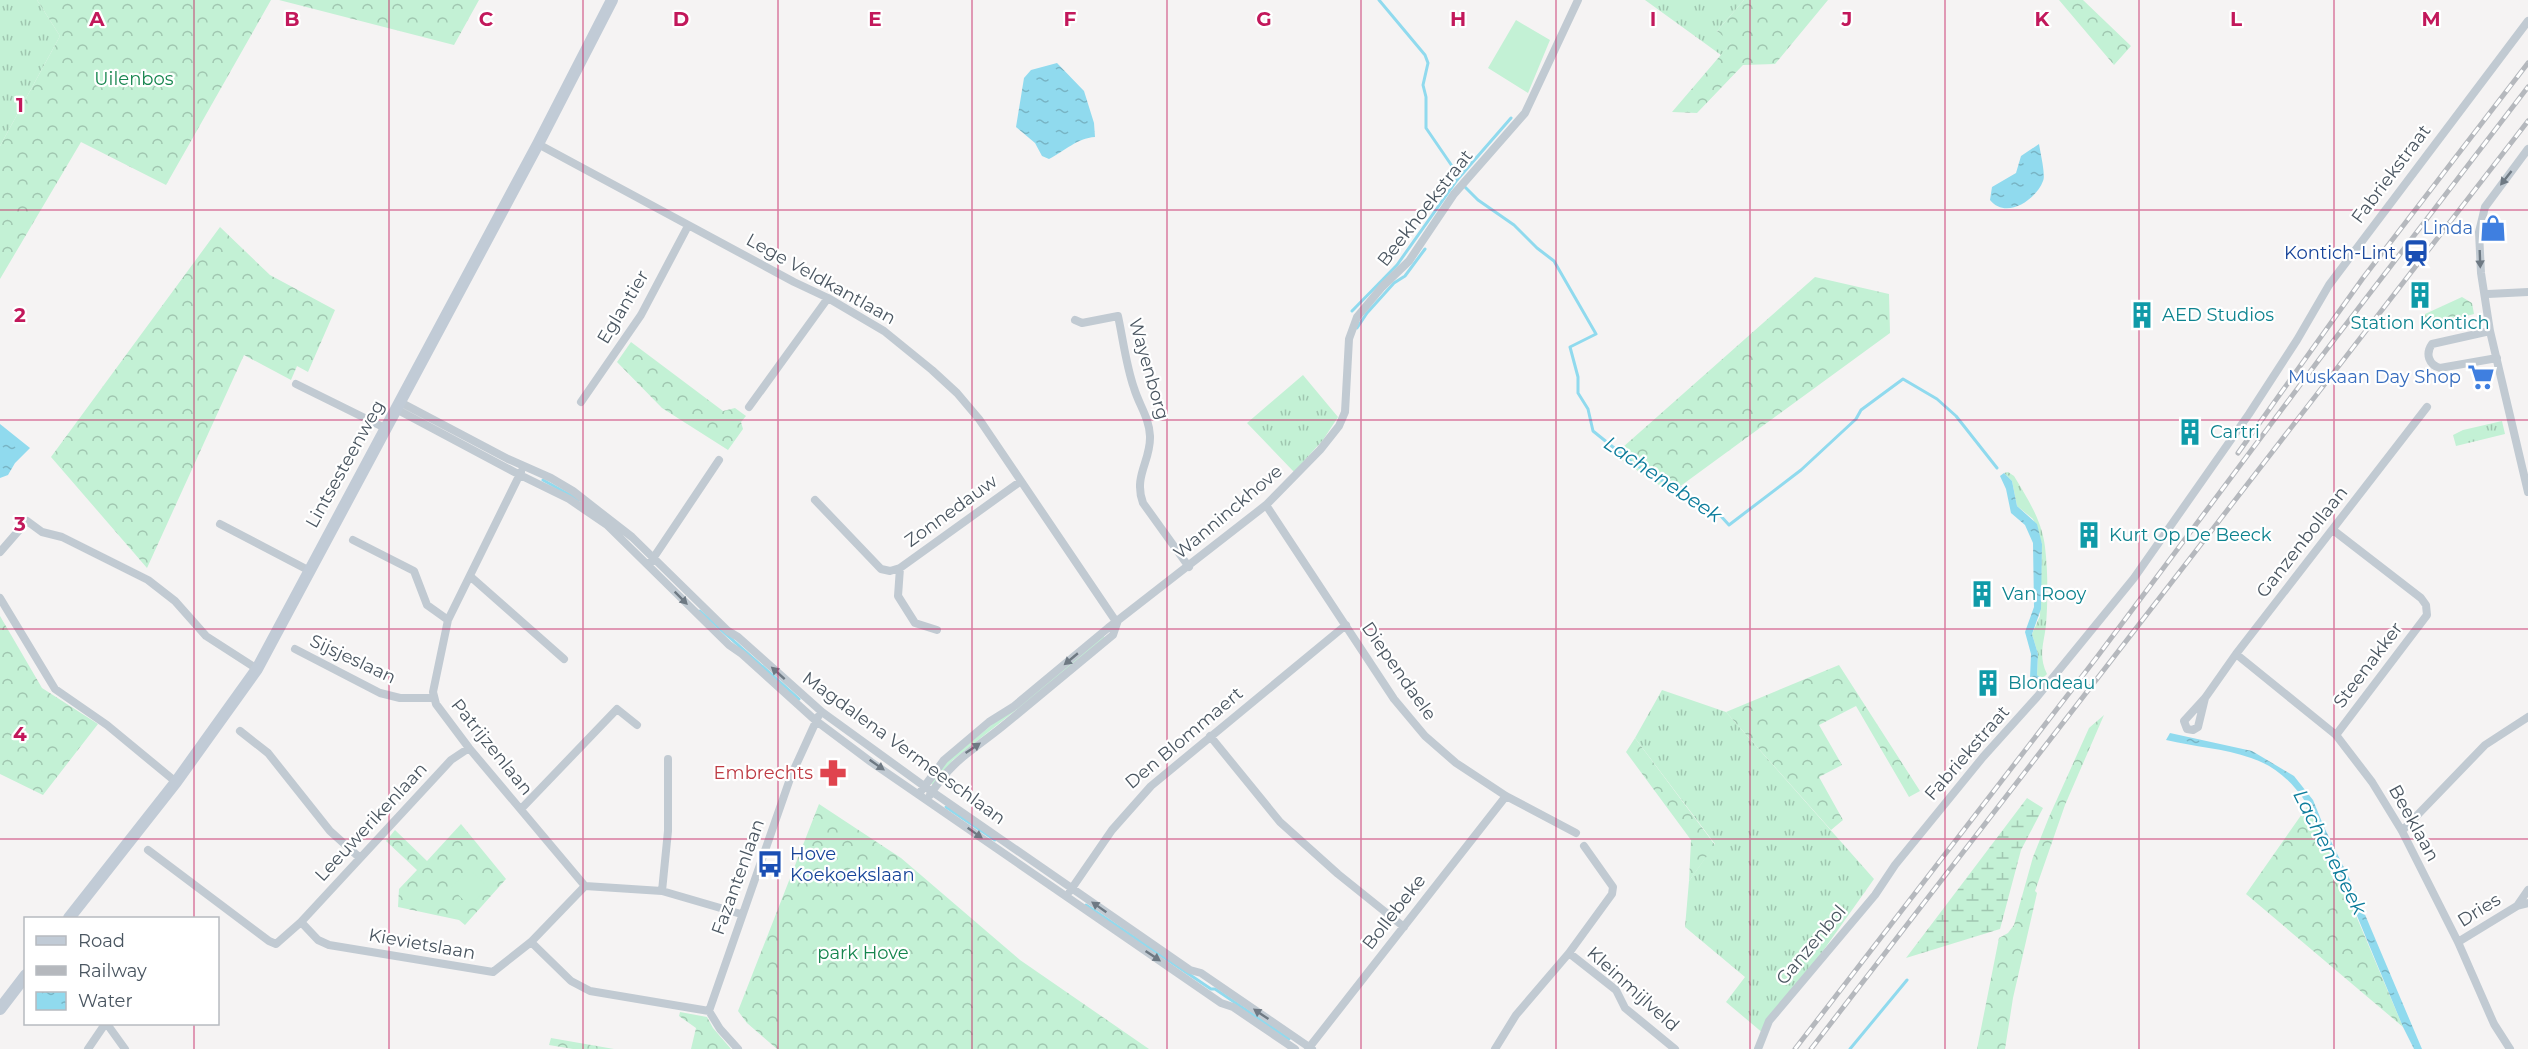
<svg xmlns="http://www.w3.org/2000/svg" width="2528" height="1049" font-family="Montserrat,sans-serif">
<defs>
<pattern id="grass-tufts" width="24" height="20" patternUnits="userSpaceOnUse" patternTransform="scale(1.5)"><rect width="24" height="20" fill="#c3f1d5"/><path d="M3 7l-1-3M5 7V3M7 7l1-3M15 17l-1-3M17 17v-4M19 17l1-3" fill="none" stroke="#a0c6b0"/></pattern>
<pattern id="forest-crowns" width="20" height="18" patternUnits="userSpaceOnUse" patternTransform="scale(1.5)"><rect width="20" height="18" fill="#c3f1d5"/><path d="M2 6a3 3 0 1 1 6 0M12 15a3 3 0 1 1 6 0" fill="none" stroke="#a0c6b0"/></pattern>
<pattern id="wetland-marsh" width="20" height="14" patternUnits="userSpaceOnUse" patternTransform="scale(1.5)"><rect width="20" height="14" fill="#c3f1d5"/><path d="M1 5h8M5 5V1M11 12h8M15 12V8" fill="none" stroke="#a0c6b0"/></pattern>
<pattern id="water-ripples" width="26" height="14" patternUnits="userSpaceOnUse" patternTransform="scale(1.5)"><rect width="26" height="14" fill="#90daee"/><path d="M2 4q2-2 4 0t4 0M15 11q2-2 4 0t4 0" fill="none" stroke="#78b4c4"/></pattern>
</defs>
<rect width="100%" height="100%" fill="#f5f3f3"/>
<path fill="url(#grass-tufts)" d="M0,0H37L60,36L0,146Z
M1645,0H1744L1717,31L1732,42L1721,55Z
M1303,375L1338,417L1323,440L1294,472L1247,423Z
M2502,421L2505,434L2456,446L2453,435L2463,430Z
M2008,472L2014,476C2027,498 2042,520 2045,547C2048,571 2048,600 2046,625C2044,643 2038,656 2047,674L2042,679L2037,675L2038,654L2032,634L2040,616L2042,544L2033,519L2017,506L2012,481L2004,473Z
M1103,635L1106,639L953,760L933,785L930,783L946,762Z
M1662,690L1726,712L1874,879L1764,1034L1726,1002L1745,977L1685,927L1689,881L1715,844L1635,738Z"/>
<path fill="url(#forest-crowns)" d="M37,0H271L166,185L81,142L0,279V146L60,36Z
M279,0H479L454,45Z
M1744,0H1828L1775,64L1743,65L1697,113L1672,112L1731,43L1717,31Z
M2059,0H2083L2131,46L2114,65Z
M220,227L270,275L335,310L308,372L297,366L291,380L244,355L147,568L51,457Z
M1815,277L1889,294L1890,333L1671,493L1614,455Z
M2462,297L2472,303L2474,314L2425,327V314Z
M631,342L723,411L735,408L746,416L741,422L743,429L728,450L662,408L617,362Z
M0,616L42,688L98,724L43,795L0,774Z
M1839,665L1920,791L1909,797L1856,706L1819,725L1842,765L1819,777L1843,820L1831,830L1726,712Z
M2104,715L2065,805L2035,891L2037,893L2013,998L2005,1049H1977L1999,938L2008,933L2014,925L2033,857L2049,817L2089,728Z
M1635,738L1715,845L1689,881L1691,840L1626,752Z
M819,804L901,858L1020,960L1149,1049H777L747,1023L738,1011Z
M2309,804L2403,1027L2246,894Z
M461,824L506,879L465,925L459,920L398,907L399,889L417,870L386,841L395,830L427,861Z
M680,1012L707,1017L713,1028L731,1049H691L696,1028L679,1016Z
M551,1038L614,1049H573L549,1045Z"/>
<path fill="url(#wetland-marsh)" d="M2027,798L2043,808L2021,850L2000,929L1906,958Z"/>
<path fill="#c3f1d5" d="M1516,20L1550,40L1528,93L1488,68Z
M469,869L488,887L470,906L451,888Z"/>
<path fill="url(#water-ripples)" d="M1057,63L1084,91L1094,123L1095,137C1077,138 1065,151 1049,159L1042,156L1035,143L1016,127L1024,78L1031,70Z
M2039,144C2040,151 2046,176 2043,181C2036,200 2006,220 1990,200L1992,187L2016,173L2021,156Z
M0,424L30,448L15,463L8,475L0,478Z
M2004,473L2012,481L2017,506L2037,524L2042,544L2041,609L2032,634L2038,654L2037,675L2042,679L2038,687L2030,678L2031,654L2025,632L2034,607L2033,543L2025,525L2011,513L2006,489L2000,476Z
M2170,733L2252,751L2294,776L2313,800L2324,827L2354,888L2347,891C2324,841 2309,777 2251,758C2224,748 2194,747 2166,740Z
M2355,891L2422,1049H2414L2403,1027L2348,894Z"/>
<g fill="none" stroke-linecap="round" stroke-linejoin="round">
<path stroke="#90daee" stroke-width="3" d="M1379,0L1425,55L1428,63L1423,85L1426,97V128L1452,166L1457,180
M1465,187L1478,200L1514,225L1537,248L1554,261L1596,334L1570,347L1578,377V393L1588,409L1593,431L1634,464L1661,480L1681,488L1696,502L1719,514L1729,525L1801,470L1856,419L1861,410L1903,379L1937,399L1956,416L1997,468
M1352,311L1397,265L1457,180L1511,118
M1357,328L1367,313L1394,283L1405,276L1425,249
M543,480L579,500
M700,611L799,699
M946,807L995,840
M1086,905L1211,989H1215L1289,1039
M1850,1049L1907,980"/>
<path stroke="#c1cad2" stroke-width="8" d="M538,144L794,282L828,298L884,331L932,370L957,393L979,419L1117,623
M2528,149L2485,207L2479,232L2481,273L2490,331L2528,492
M2488,294L2528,292
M1075,320L1082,323L1118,316C1123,339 1126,365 1134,388C1139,405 1149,417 1150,436C1151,461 1133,476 1143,503L1189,567
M2490,331L2432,344C2425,354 2429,365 2440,368L2497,358
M296,384L385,428
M400,402L508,459L551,478L573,491L632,537L728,631L738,637L822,712L924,786L1190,970L1201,973L1312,1049
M581,402L641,315L688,226
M749,407L828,298
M396,409L520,475L569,499L607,525L729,645L742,654L815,720L871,762L1221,1003L1233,1007L1295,1049
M521,472L448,620L433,692L436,704L469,748L585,886L662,891L741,914
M815,500L881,569L890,571L900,568L1021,481
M1266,505L1394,699L1425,736L1456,763L1506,796L1576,833
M220,524L308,570
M2333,530L2421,598L2426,605L2427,615L2336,735
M353,540L414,571L427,605L448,620
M0,552L27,521L42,532L62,537L148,580L175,601L206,636L257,669
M650,563L719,460
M900,568L898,596L915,623L937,630
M471,577L564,659
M0,598L55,689L107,725L176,782
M295,649L380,693L400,698H433
M2236,654L2336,735L2372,782L2402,831L2458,942L2494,1024L2510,1049
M2205,698L2198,727L2193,730L2187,729L2184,721L2205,698L2236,654L2427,407
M240,731L268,753L330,831L360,858
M1210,736L1280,822L1338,874L1404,927
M921,791L944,760L989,722L1013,707L1108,628L1266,505L1320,450L1339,426L1345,412L1349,339L1357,317L1382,287L1409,261L1454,194L1525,113L1578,0
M930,795C953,759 971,752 1003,726C1039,696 1076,666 1113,635L1117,623
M521,809L617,709L637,725
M2402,831L2485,745L2528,717
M148,850L269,941L276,944L301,922L451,760L469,748
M662,891L668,831V759
M1070,891L1112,830L1151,786L1346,625
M2517,906L2528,890
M301,922L318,940L329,945L493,972L531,942L585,886
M531,942L571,981L590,991L709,1011
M2458,942L2517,906L2528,903
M1569,953L1616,990L1625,1008L1675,1049
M107,1024L125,1049
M88,1049L105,1024
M738,1049L720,1029L709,1011L791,776L818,717
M1308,1049L1506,796
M1495,1049L1516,1015L1569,953L1612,894L1613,887L1584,846
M1758,1049L1769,1021L1875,895L1895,865L1983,757L2037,697L2134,578L2249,414L2297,340L2329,285L2528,21"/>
<path stroke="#c1cbd6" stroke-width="12" d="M69,918L176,782L257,669L538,144L612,0
M0,1009L26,975"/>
<defs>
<path id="rail" d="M2238,453L2363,278L2528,63
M1795,1049L2097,657L2321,357L2528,87
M1811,1049L2528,121"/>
</defs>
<use href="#rail" stroke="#b5b8bd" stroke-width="5"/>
<use href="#rail" stroke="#fff" stroke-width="3" stroke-dasharray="9" stroke-linecap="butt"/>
</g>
<defs><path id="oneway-solid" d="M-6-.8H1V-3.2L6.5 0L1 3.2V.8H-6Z" transform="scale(1.5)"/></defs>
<g fill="#6e7983">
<use href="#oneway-solid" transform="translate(2506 178) rotate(128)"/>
<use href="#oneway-solid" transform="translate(2480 259) rotate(88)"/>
<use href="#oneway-solid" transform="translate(681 598) rotate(45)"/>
<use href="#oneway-solid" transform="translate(1071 659) rotate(140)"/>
<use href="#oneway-solid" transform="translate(778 673) rotate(-138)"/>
<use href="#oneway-solid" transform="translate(973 748) rotate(-34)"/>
<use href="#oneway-solid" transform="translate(877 765) rotate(35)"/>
<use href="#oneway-solid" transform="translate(975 833) rotate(35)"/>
<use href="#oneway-solid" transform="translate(1099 907) rotate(-145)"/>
<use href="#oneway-solid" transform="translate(1153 956) rotate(34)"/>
<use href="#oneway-solid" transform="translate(1261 1014) rotate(-146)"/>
</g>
<path fill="none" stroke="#c2185b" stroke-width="1.5" stroke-opacity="0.55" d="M194,0V918M389,0V1049M583,0V1049M778,0V1049M972,0V1049M1167,0V1049M1361,0V1049M1556,0V1049M1750,0V1049M1945,0V1049M2139,0V1049M2334,0V1049M0,210H2528M0,420H2528M0,629H2528M0,839H2528M194,1024V1049"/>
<defs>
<symbol id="shop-bare" viewBox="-9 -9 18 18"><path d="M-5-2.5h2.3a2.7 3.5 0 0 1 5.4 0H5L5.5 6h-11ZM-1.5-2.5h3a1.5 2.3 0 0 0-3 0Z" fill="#3f7fe0" stroke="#fff" stroke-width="2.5" paint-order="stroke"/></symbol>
<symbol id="station-bare" viewBox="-9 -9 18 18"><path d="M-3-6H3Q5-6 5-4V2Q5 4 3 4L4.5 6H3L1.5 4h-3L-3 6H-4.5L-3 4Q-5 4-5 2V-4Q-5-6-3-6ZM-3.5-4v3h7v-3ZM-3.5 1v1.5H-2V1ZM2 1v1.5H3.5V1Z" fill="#1a4fb4" stroke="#fff" stroke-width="2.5" paint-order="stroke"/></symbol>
<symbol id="building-bare" viewBox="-9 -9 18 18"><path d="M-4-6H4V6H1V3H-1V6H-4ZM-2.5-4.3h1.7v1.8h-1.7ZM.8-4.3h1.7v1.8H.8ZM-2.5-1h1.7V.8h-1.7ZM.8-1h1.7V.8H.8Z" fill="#0f9aa8" stroke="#fff" stroke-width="2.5" paint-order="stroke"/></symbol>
<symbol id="supermarket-bare" viewBox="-9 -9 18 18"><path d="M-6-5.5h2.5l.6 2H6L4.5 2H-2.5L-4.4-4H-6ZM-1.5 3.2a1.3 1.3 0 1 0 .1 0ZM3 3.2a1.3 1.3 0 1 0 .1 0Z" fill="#3f7fe0" stroke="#fff" stroke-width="2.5" paint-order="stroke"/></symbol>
<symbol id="pharmacy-bare" viewBox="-9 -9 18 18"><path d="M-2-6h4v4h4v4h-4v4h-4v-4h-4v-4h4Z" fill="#e0444e" stroke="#fff" stroke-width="2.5" paint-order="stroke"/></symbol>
<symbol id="bus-bare" viewBox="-9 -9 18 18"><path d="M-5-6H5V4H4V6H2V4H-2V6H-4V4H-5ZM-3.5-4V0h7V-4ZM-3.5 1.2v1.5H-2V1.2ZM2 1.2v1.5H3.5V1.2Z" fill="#1a4fb4" stroke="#fff" stroke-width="2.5" paint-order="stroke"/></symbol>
</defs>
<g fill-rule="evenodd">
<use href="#shop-bare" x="2474" y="209" width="38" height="38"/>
<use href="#station-bare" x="2397" y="234" width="38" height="38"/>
<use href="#building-bare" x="2401" y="276" width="38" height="38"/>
<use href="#building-bare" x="2123" y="296" width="38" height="38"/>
<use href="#supermarket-bare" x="2462" y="358" width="38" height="38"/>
<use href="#building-bare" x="2171" y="413" width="38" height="38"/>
<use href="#building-bare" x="2070" y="516" width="38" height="38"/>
<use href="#building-bare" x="1963" y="575" width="38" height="38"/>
<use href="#building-bare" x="1969" y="664" width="38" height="38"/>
<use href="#pharmacy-bare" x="814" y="754" width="38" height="38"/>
<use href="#bus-bare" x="751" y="845" width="38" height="38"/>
</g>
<g text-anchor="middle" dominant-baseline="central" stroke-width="4.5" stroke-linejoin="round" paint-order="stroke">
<g font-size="18" fill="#17864f" stroke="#fff">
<text x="134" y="79">Uilenbos</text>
<text x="863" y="953">park Hove</text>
</g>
<g font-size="18" fill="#4a5661" stroke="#fff">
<text transform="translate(2391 174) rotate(-53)">Fabriekstraat</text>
<text transform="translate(1425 208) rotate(-52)">Beekhoekstraat</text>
<text transform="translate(821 279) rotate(29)">Lege Veldkantlaan</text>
<text transform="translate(623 307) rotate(-59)">Eglantier</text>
<text transform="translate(1149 369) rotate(74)">Wayenborg</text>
<text transform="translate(345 464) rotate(-61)">Lintsesteenweg</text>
<text transform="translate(951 511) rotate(-36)">Zonnedauw</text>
<text transform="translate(1228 512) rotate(-40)">Wanninckhove</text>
<text transform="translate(2302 542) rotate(-52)">Ganzenbollaan</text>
<text transform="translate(353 659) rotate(25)">Sijsjeslaan</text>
<text transform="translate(2368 665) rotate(-53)">Steenakker</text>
<text transform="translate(1399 671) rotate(55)">Diependaele</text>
<text transform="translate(1184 738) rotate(-40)">Den Blommaert</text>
<text transform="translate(492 747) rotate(51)">Patrijzenlaan</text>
<text transform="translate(904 748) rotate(36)">Magdalena Vermeeschlaan</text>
<text transform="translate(1967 753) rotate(-49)">Fabriekstraat</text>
<text transform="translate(371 822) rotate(-47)">Leeuwerikenlaan</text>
<text transform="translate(2414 823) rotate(61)">Beeklaan</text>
<text transform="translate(738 877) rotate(-70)">Fazantenlaan</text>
<text transform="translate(2479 910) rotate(-32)">Dries</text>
<text transform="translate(1394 912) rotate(-52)">Bollebeke</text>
<text transform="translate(422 944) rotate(10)">Kievietslaan</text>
<text transform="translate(1811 945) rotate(-50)">Ganzenbol</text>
<text transform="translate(1633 989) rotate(42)">Kleinmijlveld</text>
</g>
<g font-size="18" fill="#366cbe" stroke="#fff" text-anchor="end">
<text x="2473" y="228">Linda</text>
<text x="2461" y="377">Muskaan Day Shop</text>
</g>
<g font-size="18" fill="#164399" stroke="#fff" text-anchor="end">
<text x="2396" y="253">Kontich-Lint</text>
<text x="790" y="854" text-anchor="start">Hove<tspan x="790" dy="21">Koekoekslaan</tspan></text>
</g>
<g font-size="18" fill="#0d838f" stroke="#fff" text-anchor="start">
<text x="2162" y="315">AED Studios</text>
<text x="2420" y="323" text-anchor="middle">Station Kontich</text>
<text x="2210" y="432">Cartri</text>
<text x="2109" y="535">Kurt Op De Beeck</text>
<text x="2002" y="594">Van Rooy</text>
<text x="2008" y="683">Blondeau</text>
</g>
<g font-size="18" fill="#be3a42" stroke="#fff" text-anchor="end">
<text x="813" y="773">Embrechts</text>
</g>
<g font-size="20" font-style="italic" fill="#0c7c9b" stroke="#fff">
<text transform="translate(1663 479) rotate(34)">Lachenebeek</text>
<text transform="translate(2330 852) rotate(63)">Lachenebeek</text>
</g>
</g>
<g font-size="20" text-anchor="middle" font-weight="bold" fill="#c2185b" stroke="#fff" stroke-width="4.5" stroke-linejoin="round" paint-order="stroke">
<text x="97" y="26">A</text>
<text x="292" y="26">B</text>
<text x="486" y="26">C</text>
<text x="681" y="26">D</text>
<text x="875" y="26">E</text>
<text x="1070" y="26">F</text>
<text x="1264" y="26">G</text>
<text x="1458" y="26">H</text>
<text x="1653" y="26">I</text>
<text x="1847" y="26">J</text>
<text x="2042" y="26">K</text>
<text x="2236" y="26">L</text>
<text x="2431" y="26">M</text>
<text x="20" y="112">1</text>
<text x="20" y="322">2</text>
<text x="20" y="531">3</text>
<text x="20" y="741">4</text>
</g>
<rect x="24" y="917" width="195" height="108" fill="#ffffff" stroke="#b7bbc0" stroke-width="1.5"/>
<rect x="36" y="936" width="30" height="9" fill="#c1cbd6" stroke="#b7bbc0" stroke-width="1.5"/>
<text x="78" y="947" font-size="18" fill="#4a5661">Road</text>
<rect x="36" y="966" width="30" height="9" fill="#b5b8bd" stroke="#b7bbc0" stroke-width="1.5"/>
<text x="78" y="977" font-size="18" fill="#4a5661">Railway</text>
<rect x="36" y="992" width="30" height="18" fill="url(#water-ripples)" stroke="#b7bbc0" stroke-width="1.5"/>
<text x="78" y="1007" font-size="18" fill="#4a5661">Water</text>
</svg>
